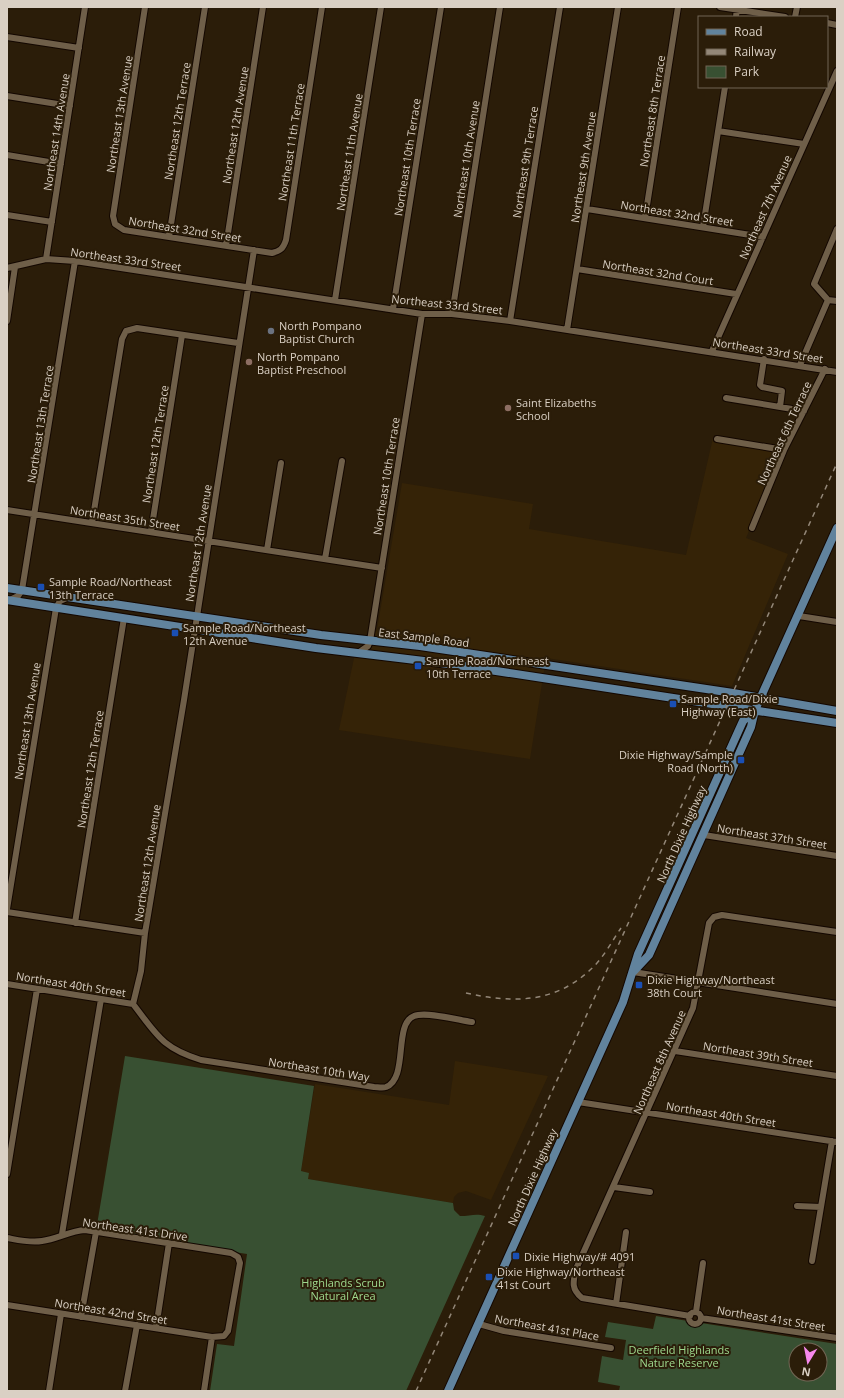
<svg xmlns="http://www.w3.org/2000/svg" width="844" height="1398" font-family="'Open Sans',sans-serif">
<rect width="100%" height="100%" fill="#2b1d09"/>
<path fill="#352307" d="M713,438L781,453L746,538L788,554L732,686L546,658L530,759L339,730L354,658L377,630L402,483L533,504L529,529L686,555Z
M455,1061L548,1076L491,1200L466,1191L458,1193L454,1197L453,1203L308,1179V1173L301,1171L315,1084L449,1105Z"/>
<path fill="#385032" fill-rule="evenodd" d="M125,1056L314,1086L301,1171L309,1173L308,1179L453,1203L454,1210L460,1216C470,1216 476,1213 485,1216L406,1391H210L217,1344L234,1346L247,1254L96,1231Z
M656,1316L837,1344V1391H619L620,1386L598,1382L602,1356L623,1360L626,1340L605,1337L608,1322L653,1329ZM796,1350H820V1374H796Z"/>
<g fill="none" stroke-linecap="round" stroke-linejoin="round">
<defs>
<path id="minor" d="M145,7L113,216L115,224L124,230L272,253C280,251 283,249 286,240L322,7
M720,7L785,17
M736,17L737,7
M795,17L797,7
M827,23L837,25
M7,37L79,48
M7,96L70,106
M718,131L804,144
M7,155L61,164
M587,209L763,237
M7,215L52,222
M645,218L678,7
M703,227L725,87
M837,229L814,284L828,300L837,301
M169,237L205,7
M226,246L263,7
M46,259L85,7
M7,268L46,259L75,261L422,314H452L510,321L837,372
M577,269L736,294
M335,300L381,7
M393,309L441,7
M452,314L500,7
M7,321L15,267
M510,321L560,7
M567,330L618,7
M712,351L837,71
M764,359L760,385L762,387L782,391L780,407
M800,365L828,300
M726,398L804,411
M717,439L784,450
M7,510L382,568
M92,523L122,339L126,331L137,328L238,343
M752,528L784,450L825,369
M151,532L182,335
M267,550L281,463
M325,559L342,461
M10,600L18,596L22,590L75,261
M799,616L837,622
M358,653L368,646L370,641L422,314
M704,835L837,856
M7,909L56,608L60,601L69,597
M7,912L145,933
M75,923L124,618
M633,972L837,1004
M7,984L133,1004
M133,1004L141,971L145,933L184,700L254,250
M133,1004C157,1035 162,1048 201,1060L374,1087C377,1087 383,1088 386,1087C409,1078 393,1024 414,1016C426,1011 458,1020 472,1022
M675,1051L837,1076
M578,1102L837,1142
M7,1174L37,989
M614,1187L650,1192
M797,1206L821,1207
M62,1234L101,999
M7,1238C18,1240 30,1243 42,1241C57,1239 70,1231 85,1230L231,1253L238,1257L240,1263L228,1331L224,1336L212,1337L204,1391
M812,1261L832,1141
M616,1304L626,1232
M7,1305L212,1337
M696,1312L703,1263
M689 1318a6 6 0 1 1 12 0a6 6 0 1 1-12 0Z
M690,1316L582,1298C571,1289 573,1282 576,1269L693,1008L709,923L714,917L722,915L837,932
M81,1317L96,1232
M701,1318L837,1338
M479,1324L504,1331L611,1348
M156,1328L169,1243
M49,1391L61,1314
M125,1391L137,1325"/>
<path id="major" d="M7,588L321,635L420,646L733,693L837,711
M7,600L316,648L457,665L837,723
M634,971L649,955L751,727L755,710L837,528
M448,1391L623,1002L638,954L738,732L743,721L755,710"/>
</defs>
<use href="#minor" stroke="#130700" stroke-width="8"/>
<use href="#major" stroke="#130700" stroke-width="10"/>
<use href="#minor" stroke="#6f5f49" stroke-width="6"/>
<use href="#major" stroke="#61839d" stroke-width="8"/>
<path stroke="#938778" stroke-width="1.5" stroke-dasharray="5 5" stroke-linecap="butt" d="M466,993C511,1003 554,1004 590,970C603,959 612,941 621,928
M416,1391L837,463"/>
</g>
<circle fill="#6b7280" stroke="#2b1d09" stroke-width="1.5" cx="271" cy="331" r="4"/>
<g fill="#8d6e63" stroke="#2b1d09" stroke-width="1.5">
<circle cx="249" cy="362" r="4"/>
<circle cx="508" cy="408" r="4"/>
</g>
<g fill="#1a4fb4" stroke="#2b1d09" stroke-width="1.5">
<rect x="37" y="583" width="8" height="8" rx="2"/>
<rect x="171" y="629" width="8" height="8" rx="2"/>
<rect x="414" y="662" width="8" height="8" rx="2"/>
<rect x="669" y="700" width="8" height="8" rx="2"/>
<rect x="737" y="756" width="8" height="8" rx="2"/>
<rect x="635" y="981" width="8" height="8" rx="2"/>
<rect x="512" y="1252" width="8" height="8" rx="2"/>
<rect x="485" y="1273" width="8" height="8" rx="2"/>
</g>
<g text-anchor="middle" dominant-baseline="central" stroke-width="4" stroke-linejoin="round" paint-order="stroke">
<g font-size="11" fill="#dad0c4" stroke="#2b1d09">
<text transform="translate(652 111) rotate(-81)">Northeast 8th Terrace</text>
<text transform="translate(119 114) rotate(-81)">Northeast 13th Avenue</text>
<text transform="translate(177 121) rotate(-81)">Northeast 12th Terrace</text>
<text transform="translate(235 125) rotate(-81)">Northeast 12th Avenue</text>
<text transform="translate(56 132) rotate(-81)">Northeast 14th Avenue</text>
<text transform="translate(291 142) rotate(-81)">Northeast 11th Terrace</text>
<text transform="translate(349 152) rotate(-81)">Northeast 11th Avenue</text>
<text transform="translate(407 157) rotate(-81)">Northeast 10th Terrace</text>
<text transform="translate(466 159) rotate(-81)">Northeast 10th Avenue</text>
<text transform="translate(525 162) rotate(-81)">Northeast 9th Terrace</text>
<text transform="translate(583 167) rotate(-81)">Northeast 9th Avenue</text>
<text transform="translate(765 207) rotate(-66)">Northeast 7th Avenue</text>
<text transform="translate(677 213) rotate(9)">Northeast 32nd Street</text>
<text transform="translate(185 229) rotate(9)">Northeast 32nd Street</text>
<text transform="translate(126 259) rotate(8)">Northeast 33rd Street</text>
<text transform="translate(658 272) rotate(9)">Northeast 32nd Court</text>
<text transform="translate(447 304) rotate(6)">Northeast 33rd Street</text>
<text transform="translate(768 350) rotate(9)">Northeast 33rd Street</text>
<text transform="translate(40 424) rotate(-81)">Northeast 13th Terrace</text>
<text transform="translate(784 433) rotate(-65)">Northeast 6th Terrace</text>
<text transform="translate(155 444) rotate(-81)">Northeast 12th Terrace</text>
<text transform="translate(386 476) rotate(-81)">Northeast 10th Terrace</text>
<text transform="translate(125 518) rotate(9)">Northeast 35th Street</text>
<text transform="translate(198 543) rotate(-81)">Northeast 12th Avenue</text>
<text transform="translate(424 637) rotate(7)">East Sample Road</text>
<text transform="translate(27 721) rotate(-81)">Northeast 13th Avenue</text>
<text transform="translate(90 769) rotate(-81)">Northeast 12th Terrace</text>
<text transform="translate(681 834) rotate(-66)">North Dixie Highway</text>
<text transform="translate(772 836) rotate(9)">Northeast 37th Street</text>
<text transform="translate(147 863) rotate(-81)">Northeast 12th Avenue</text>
<text transform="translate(71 984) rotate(9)">Northeast 40th Street</text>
<text transform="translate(758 1054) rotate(9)">Northeast 39th Street</text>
<text transform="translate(659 1062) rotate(-66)">Northeast 8th Avenue</text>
<text transform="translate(319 1069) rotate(9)">Northeast 10th Way</text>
<text transform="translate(721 1114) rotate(9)">Northeast 40th Street</text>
<text transform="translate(532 1177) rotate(-66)">North Dixie Highway</text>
<text transform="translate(135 1229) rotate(8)">Northeast 41st Drive</text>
<text transform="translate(111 1311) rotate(9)">Northeast 42nd Street</text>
<text transform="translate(771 1318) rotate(9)">Northeast 41st Street</text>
<text transform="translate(547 1327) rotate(10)">Northeast 41st Place</text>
</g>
<g font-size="11" fill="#dad0c4" stroke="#2b1d09" text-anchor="start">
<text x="279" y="325">North Pompano<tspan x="279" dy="13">Baptist Church</tspan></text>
<text x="257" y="356">North Pompano<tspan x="257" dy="13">Baptist Preschool</tspan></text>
<text x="516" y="402">Saint Elizabeths<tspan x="516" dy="13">School</tspan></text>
<text x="49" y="581">Sample Road/Northeast<tspan x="49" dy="13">13th Terrace</tspan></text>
<text x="183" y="627">Sample Road/Northeast<tspan x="183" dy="13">12th Avenue</tspan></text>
<text x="426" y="660">Sample Road/Northeast<tspan x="426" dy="13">10th Terrace</tspan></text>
<text x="681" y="698">Sample Road/Dixie<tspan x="681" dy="13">Highway (East)</tspan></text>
<text x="733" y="754" text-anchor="end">Dixie Highway/Sample<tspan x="733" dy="13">Road (North)</tspan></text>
<text x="647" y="979">Dixie Highway/Northeast<tspan x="647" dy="13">38th Court</tspan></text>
<text x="524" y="1256">Dixie Highway/# 4091</text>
<text x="497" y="1271">Dixie Highway/Northeast<tspan x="497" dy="13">41st Court</tspan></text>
</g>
<g font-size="11" fill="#9ed98e" stroke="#2b1d09">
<text x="343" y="1282">Highlands Scrub<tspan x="343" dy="13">Natural Area</tspan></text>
<text x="679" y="1349">Deerfield Highlands<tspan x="679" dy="13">Nature Reserve</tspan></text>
</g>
</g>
<rect width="844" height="1398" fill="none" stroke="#dad0c4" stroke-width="16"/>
<rect x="698" y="16" width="130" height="72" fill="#2b1d09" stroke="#716554"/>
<rect x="706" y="29" width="20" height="6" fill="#61839d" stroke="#716554"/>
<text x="734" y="36" font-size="12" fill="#dad0c4">Road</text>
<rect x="706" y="49" width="20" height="6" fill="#938778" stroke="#716554"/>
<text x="734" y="56" font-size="12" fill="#dad0c4">Railway</text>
<rect x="706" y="66" width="20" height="12" fill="#385032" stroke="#716554"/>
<text x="734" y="76" font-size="12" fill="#dad0c4">Park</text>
<g transform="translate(808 1362) rotate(190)"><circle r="19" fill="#2b1d09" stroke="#716554"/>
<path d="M0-3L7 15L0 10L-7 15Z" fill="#f688ed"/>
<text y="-6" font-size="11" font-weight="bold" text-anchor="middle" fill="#dad0c4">N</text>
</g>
</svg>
